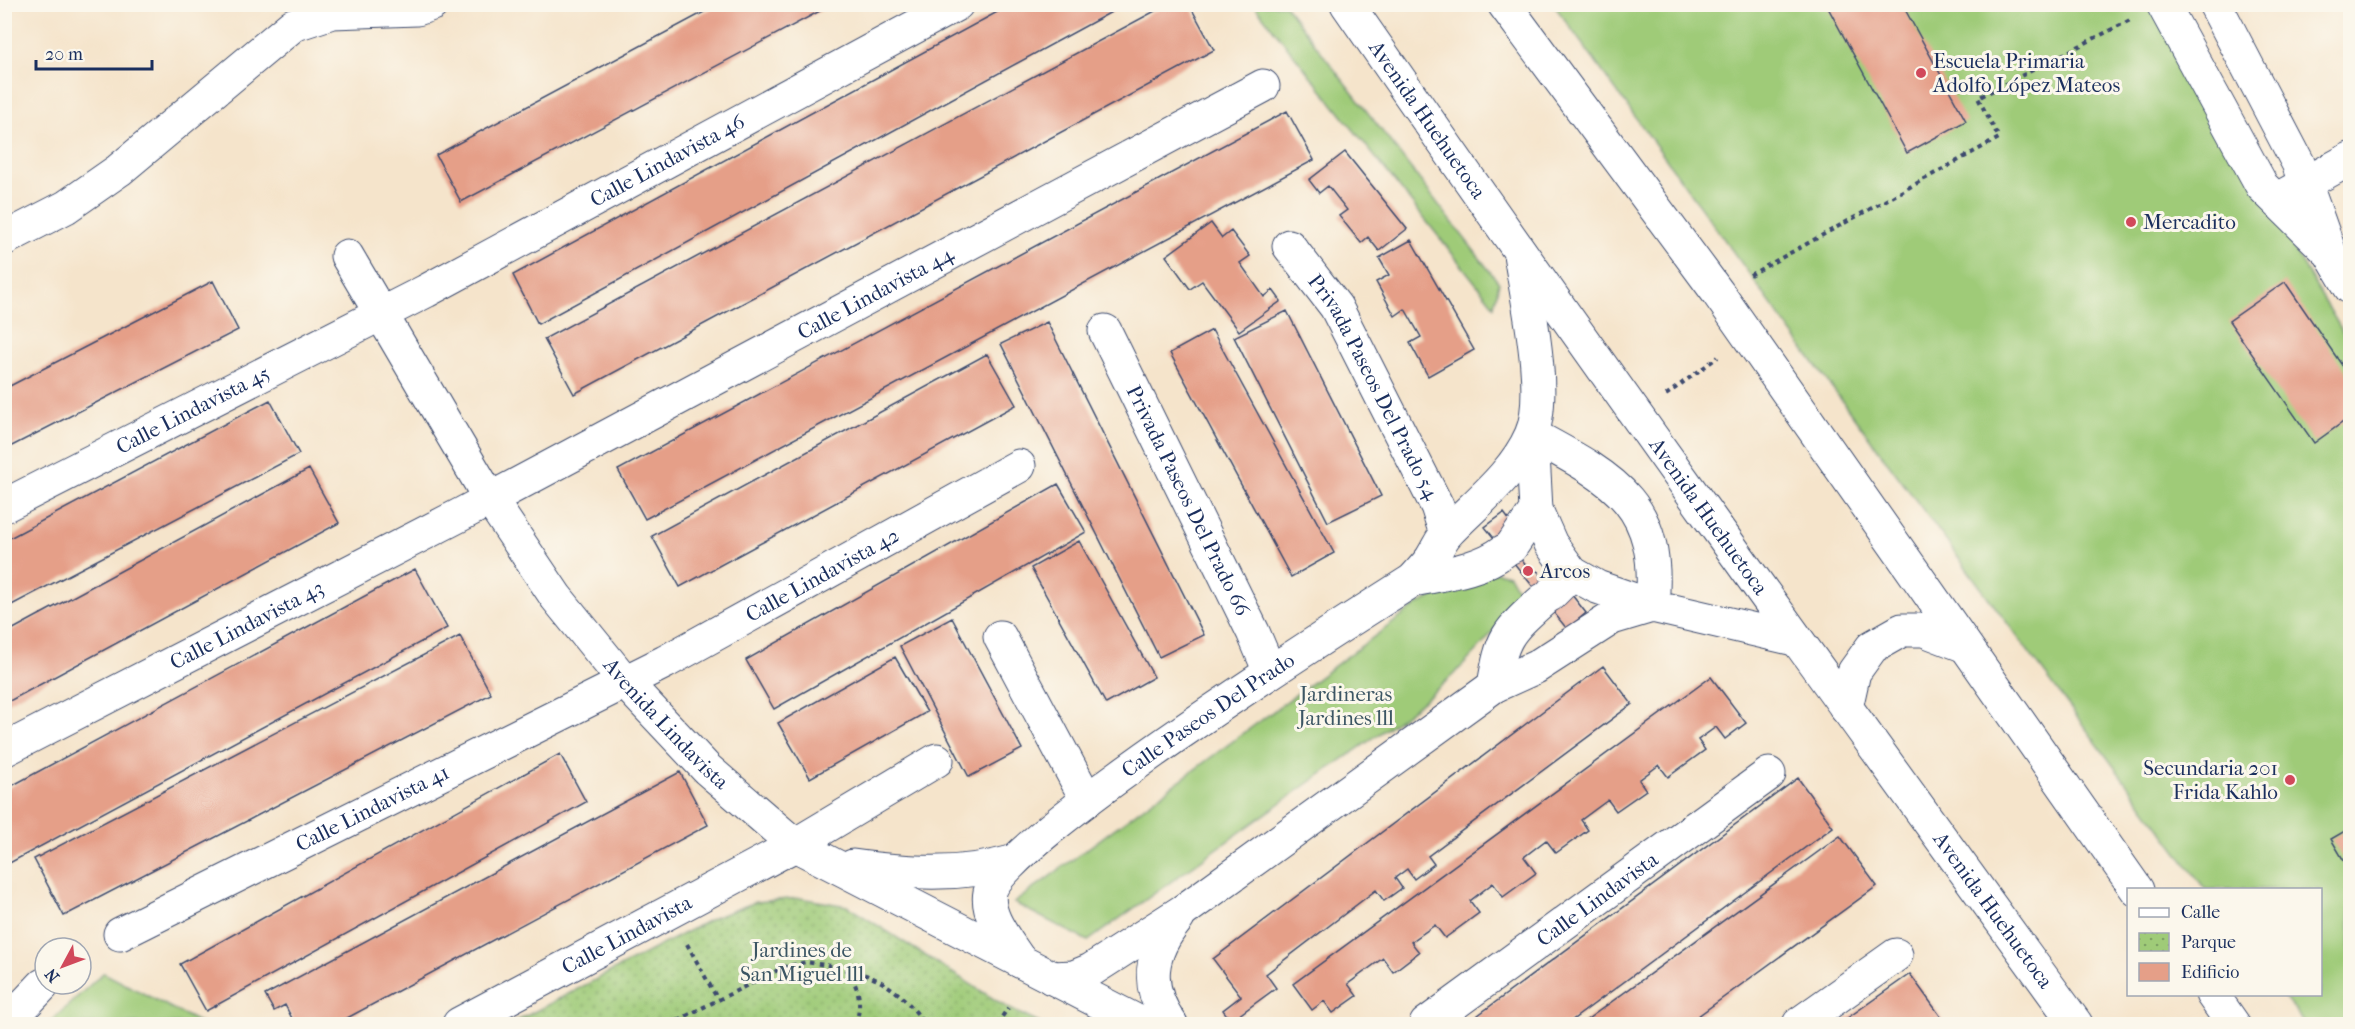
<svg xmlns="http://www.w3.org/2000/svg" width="2355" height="1029" font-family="'IM FELL French Canon',serif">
<defs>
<pattern id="park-dots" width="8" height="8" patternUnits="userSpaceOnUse" patternTransform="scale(1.5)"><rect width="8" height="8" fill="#9fcb78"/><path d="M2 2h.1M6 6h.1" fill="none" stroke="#81a566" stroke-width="1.8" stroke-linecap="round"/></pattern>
</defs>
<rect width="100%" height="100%" fill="#fbf7ec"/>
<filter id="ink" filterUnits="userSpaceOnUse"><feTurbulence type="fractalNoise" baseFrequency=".0167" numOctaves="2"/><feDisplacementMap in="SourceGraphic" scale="12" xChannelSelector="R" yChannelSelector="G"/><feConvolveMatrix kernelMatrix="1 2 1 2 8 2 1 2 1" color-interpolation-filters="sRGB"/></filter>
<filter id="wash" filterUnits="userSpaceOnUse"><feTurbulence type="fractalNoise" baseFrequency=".008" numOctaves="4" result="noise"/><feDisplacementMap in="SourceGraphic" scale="24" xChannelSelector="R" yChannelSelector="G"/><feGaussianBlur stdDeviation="1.35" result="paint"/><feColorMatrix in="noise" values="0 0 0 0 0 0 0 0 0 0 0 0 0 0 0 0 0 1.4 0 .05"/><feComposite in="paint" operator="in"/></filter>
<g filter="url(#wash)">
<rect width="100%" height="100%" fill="#f5e4cb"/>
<path fill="#9fcb78" stroke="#5d7d6b" stroke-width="1.5" d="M1254,5H1285L1499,283L1494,306Z
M1554,5H2149L2350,344V1024H2305L2283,995L2320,994V890L2205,889L1816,366Z
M1496,572L1509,575L1519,593C1472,678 1383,730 1306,785C1233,837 1160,889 1088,941L1014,903L1417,605L1451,588Z
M103,973H104L202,1024H48Z"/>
<path fill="url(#park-dots)" stroke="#5d7d6b" stroke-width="1.5" d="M800,898L847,906L1008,1008L1041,1024H511L713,918L756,902Z"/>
<g id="blocks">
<path fill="#e59f88" d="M719,4H833L461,202L436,155Z
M1012,4H1126L538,324L513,275Z
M1168,4H1189L1214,50L574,394L544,339Z
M1826,4H1902L1966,121L1907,153Z
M1287,111L1314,160L645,519L618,470Z
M1345,152L1407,229L1379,251L1368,237L1361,243L1339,216L1347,210L1328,186L1319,193L1309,180Z
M1211,223L1222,238L1231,231L1250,256L1240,263L1264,297L1273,290L1281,301L1239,331L1202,281L1190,289L1166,256Z
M1411,240L1474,350L1428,376L1410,343L1421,337L1405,309L1395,316L1376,282L1389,275L1379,258Z
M213,281L238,330L4,450V389Z
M2285,282L2350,377V417L2314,443L2229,321Z
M1287,311L1381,496L1328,522L1234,337Z
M1047,322L1204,635L1159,657L1001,344Z
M1212,330L1334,553L1291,577L1170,353Z
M987,354L1016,405L680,587L652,536Z
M270,400L299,454L4,609V541Z
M309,469L339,523L4,704V634Z
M1058,484L1086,532L774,709L746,660Z
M1504,513L1519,533L1509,545L1528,568L1539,572L1541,583L1568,590L1586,613L1567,629L1485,527Z
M1079,541L1154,677L1106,704L1031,568Z
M415,569L447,628L4,866V790Z
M952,618L1022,749L969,777L900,646Z
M460,636L491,694L64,916L34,859Z
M895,657L927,712L810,778L778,723Z
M1603,666L1632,704L1428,856L1434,864L1414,879L1407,869L1395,878L1402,888L1384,901L1376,890L1266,974L1276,988L1231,1021L1223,1010L1241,996L1213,959Z
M1711,677L1746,723L1725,739L1716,727L1698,740L1705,750L1668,777L1659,765L1639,780L1646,790L1616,811L1608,800L1581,820L1588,830L1556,853L1546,840L1524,857L1536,873L1503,897L1493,883L1470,901L1479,913L1445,938L1435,925L1411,942L1419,952L1393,972L1383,958L1348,984L1357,996L1333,1013L1324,1001L1312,1010L1293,984Z
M560,754L586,802L206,1011L180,964Z
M680,772L708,825L336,1024H295L285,1005L274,1011L265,995Z
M1798,778L1833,827L1567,1024H1466Z
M2350,828V871L2331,839Z
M1840,836L1877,886L1687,1024H1581Z
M1910,974L1944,1021L1939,1024H1839Z"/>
</g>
</g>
<g filter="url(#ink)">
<use href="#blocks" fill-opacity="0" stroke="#3c4a6e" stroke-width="1.5"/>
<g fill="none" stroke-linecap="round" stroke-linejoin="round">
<defs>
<g id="minor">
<path d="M2281,197L2350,159"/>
<path d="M4,239L66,207L119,170L293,25L332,12L417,9L432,4"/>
<path id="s1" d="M1289,246L1336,307L1437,506L1446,534"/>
<path id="s2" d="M347,256L490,499L556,597L625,682L707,769L795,845L1142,1024"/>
<path id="s3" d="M1105,331L1253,632L1270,672"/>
<path d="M1532,435C1613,479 1662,502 1652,606L1597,587L1572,573L1550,595"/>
<path id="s4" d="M4,506L426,291L957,4"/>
<path d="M1536,510L1551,544L1572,573"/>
<path d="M1511,547L1536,510L1532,435"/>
<path d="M1413,580C1443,574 1480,570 1504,551"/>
<path d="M1000,637L1087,800"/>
<path d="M1494,686C1502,637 1506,633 1543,600"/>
<path id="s5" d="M4,750L462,514L1263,86"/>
<path d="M853,866C906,873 959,877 1012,862"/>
<path id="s6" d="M120,934L665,662L1019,466"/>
<path id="s7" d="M1020,961C1008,942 985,916 990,892C1002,840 1350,620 1413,580C1419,573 1426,566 1431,559C1437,550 1441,539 1448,532C1476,503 1514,474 1531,435C1549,395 1527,299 1520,254"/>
<path d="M1052,978L1074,977L1091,970L1183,911L1494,686L1536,667L1612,618L1652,606L1794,639"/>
<path d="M6,1024L43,985"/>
<path id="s8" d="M459,1024L795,845L937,760"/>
<path d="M1171,1024C1144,986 1149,953 1178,918"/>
<path id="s9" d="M1426,1024L1769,774"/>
<path d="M1799,1024L1896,955"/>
</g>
<path id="tertiary" d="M2163,4L2262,186L2327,250
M2215,4L2298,163L2330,253L2350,287"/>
<g id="secondary">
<path id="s10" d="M1347,4C1585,348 1830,686 2076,1024"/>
<path d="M1504,4L1718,293L2137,890"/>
<path d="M1846,708L1854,672L1872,647L1902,630H1924L1963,645"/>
<path d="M2212,994L2233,1024"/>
</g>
</defs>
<use href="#minor" stroke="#3c4a6e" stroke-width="35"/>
<use href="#tertiary" stroke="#3c4a6e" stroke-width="35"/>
<use href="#secondary" stroke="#3c4a6e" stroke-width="35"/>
<path stroke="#3c4a6e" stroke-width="4" stroke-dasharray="4.5 4.5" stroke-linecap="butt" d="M1750,275L1999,138L1978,98L2132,19
M1666,395L1718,357
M687,944L717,998
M670,1024L784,967L806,962L844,968
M856,1024C862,1002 860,986 844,968C884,979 901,991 925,1024
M876,1024H907
M997,1024L1008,1008"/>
<use href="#minor" stroke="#fff" stroke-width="33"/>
<use href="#tertiary" stroke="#fff" stroke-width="33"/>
<use href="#secondary" stroke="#fff" stroke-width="33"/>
</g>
</g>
<g fill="#d1495b" stroke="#fbf7ec" stroke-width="2">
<circle cx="1921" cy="73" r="6"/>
<circle cx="2131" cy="222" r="6"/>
<circle cx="1528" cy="571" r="6"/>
<circle cx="2290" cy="780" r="6"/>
</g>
<g text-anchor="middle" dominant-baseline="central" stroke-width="6" stroke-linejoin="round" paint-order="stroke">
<g font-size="21" fill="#1b2f5e" stroke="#fbf7ec" text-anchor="start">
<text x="1933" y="61">Escuela Primaria<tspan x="1933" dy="24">Adolfo López Mateos</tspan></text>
<text x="2143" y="222">Mercadito</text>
<text x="1540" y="571">Arcos</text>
<text x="2278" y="768" text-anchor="end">Secundaria 201<tspan x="2278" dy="24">Frida Kahlo</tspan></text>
</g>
<g font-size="21" fill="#1b2f5e" stroke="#fbf7ec">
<text stroke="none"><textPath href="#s10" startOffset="141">Avenida Huehuetoca</textPath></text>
<text stroke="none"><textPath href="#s4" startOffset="748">Calle Lindavista 46</textPath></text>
<text stroke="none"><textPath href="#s5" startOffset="984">Calle Lindavista 44</textPath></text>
<text stroke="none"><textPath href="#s1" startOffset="165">Privada Paseos Del Prado 54</textPath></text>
<text stroke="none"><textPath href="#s4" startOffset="212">Calle Lindavista 45</textPath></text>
<text stroke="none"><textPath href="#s3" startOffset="189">Privada Paseos Del Prado 66</textPath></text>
<text stroke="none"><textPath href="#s10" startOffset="627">Avenida Huehuetoca</textPath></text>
<text stroke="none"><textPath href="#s6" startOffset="789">Calle Lindavista 42</textPath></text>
<text stroke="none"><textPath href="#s5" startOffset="273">Calle Lindavista 43</textPath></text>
<text stroke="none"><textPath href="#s7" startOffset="360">Calle Paseos Del Prado</textPath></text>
<text stroke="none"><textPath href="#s2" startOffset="568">Avenida Lindavista</textPath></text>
<text stroke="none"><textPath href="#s6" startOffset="282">Calle Lindavista 41</textPath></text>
<text stroke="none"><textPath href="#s9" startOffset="212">Calle Lindavista</textPath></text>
<text stroke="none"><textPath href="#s10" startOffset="1113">Avenida Huehuetoca</textPath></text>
<text stroke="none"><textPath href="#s8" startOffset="190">Calle Lindavista</textPath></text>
</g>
<g font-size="21" fill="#3c5664" stroke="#fbf7ec">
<text x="1346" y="694">Jardineras<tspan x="1346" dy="24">Jardines lll</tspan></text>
<text x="802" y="950">Jardines de<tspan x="802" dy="24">San Miguel lll</tspan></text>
</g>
</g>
<rect width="2355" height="1029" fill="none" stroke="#fbf7ec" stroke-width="24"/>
<rect x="2127" y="888" width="195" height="108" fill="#fbf7ec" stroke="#a1a7b3" stroke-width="1.5"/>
<rect x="2139" y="908" width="30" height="9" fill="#ffffff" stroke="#a1a7b3" stroke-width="1.5"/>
<text x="2181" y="918" font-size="18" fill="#1b2f5e">Calle</text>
<rect x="2139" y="933" width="30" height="18" fill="url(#park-dots)" stroke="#a1a7b3" stroke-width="1.5"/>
<text x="2181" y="948" font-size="18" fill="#1b2f5e">Parque</text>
<rect x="2139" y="963" width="30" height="18" fill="#e59f88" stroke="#a1a7b3" stroke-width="1.5"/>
<text x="2181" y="978" font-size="18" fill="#1b2f5e">Edificio</text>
<g transform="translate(63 966) rotate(229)"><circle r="28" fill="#fbf7ec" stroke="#a1a7b3" stroke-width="1.5"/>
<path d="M0-4.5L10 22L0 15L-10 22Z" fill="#d1495b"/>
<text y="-9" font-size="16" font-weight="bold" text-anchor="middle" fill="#1b2f5e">N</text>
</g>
<path d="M36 60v9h116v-9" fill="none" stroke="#1b2f5e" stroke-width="3"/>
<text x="45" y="60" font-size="18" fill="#1b2f5e" stroke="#fbf7ec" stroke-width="4.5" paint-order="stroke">20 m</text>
</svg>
